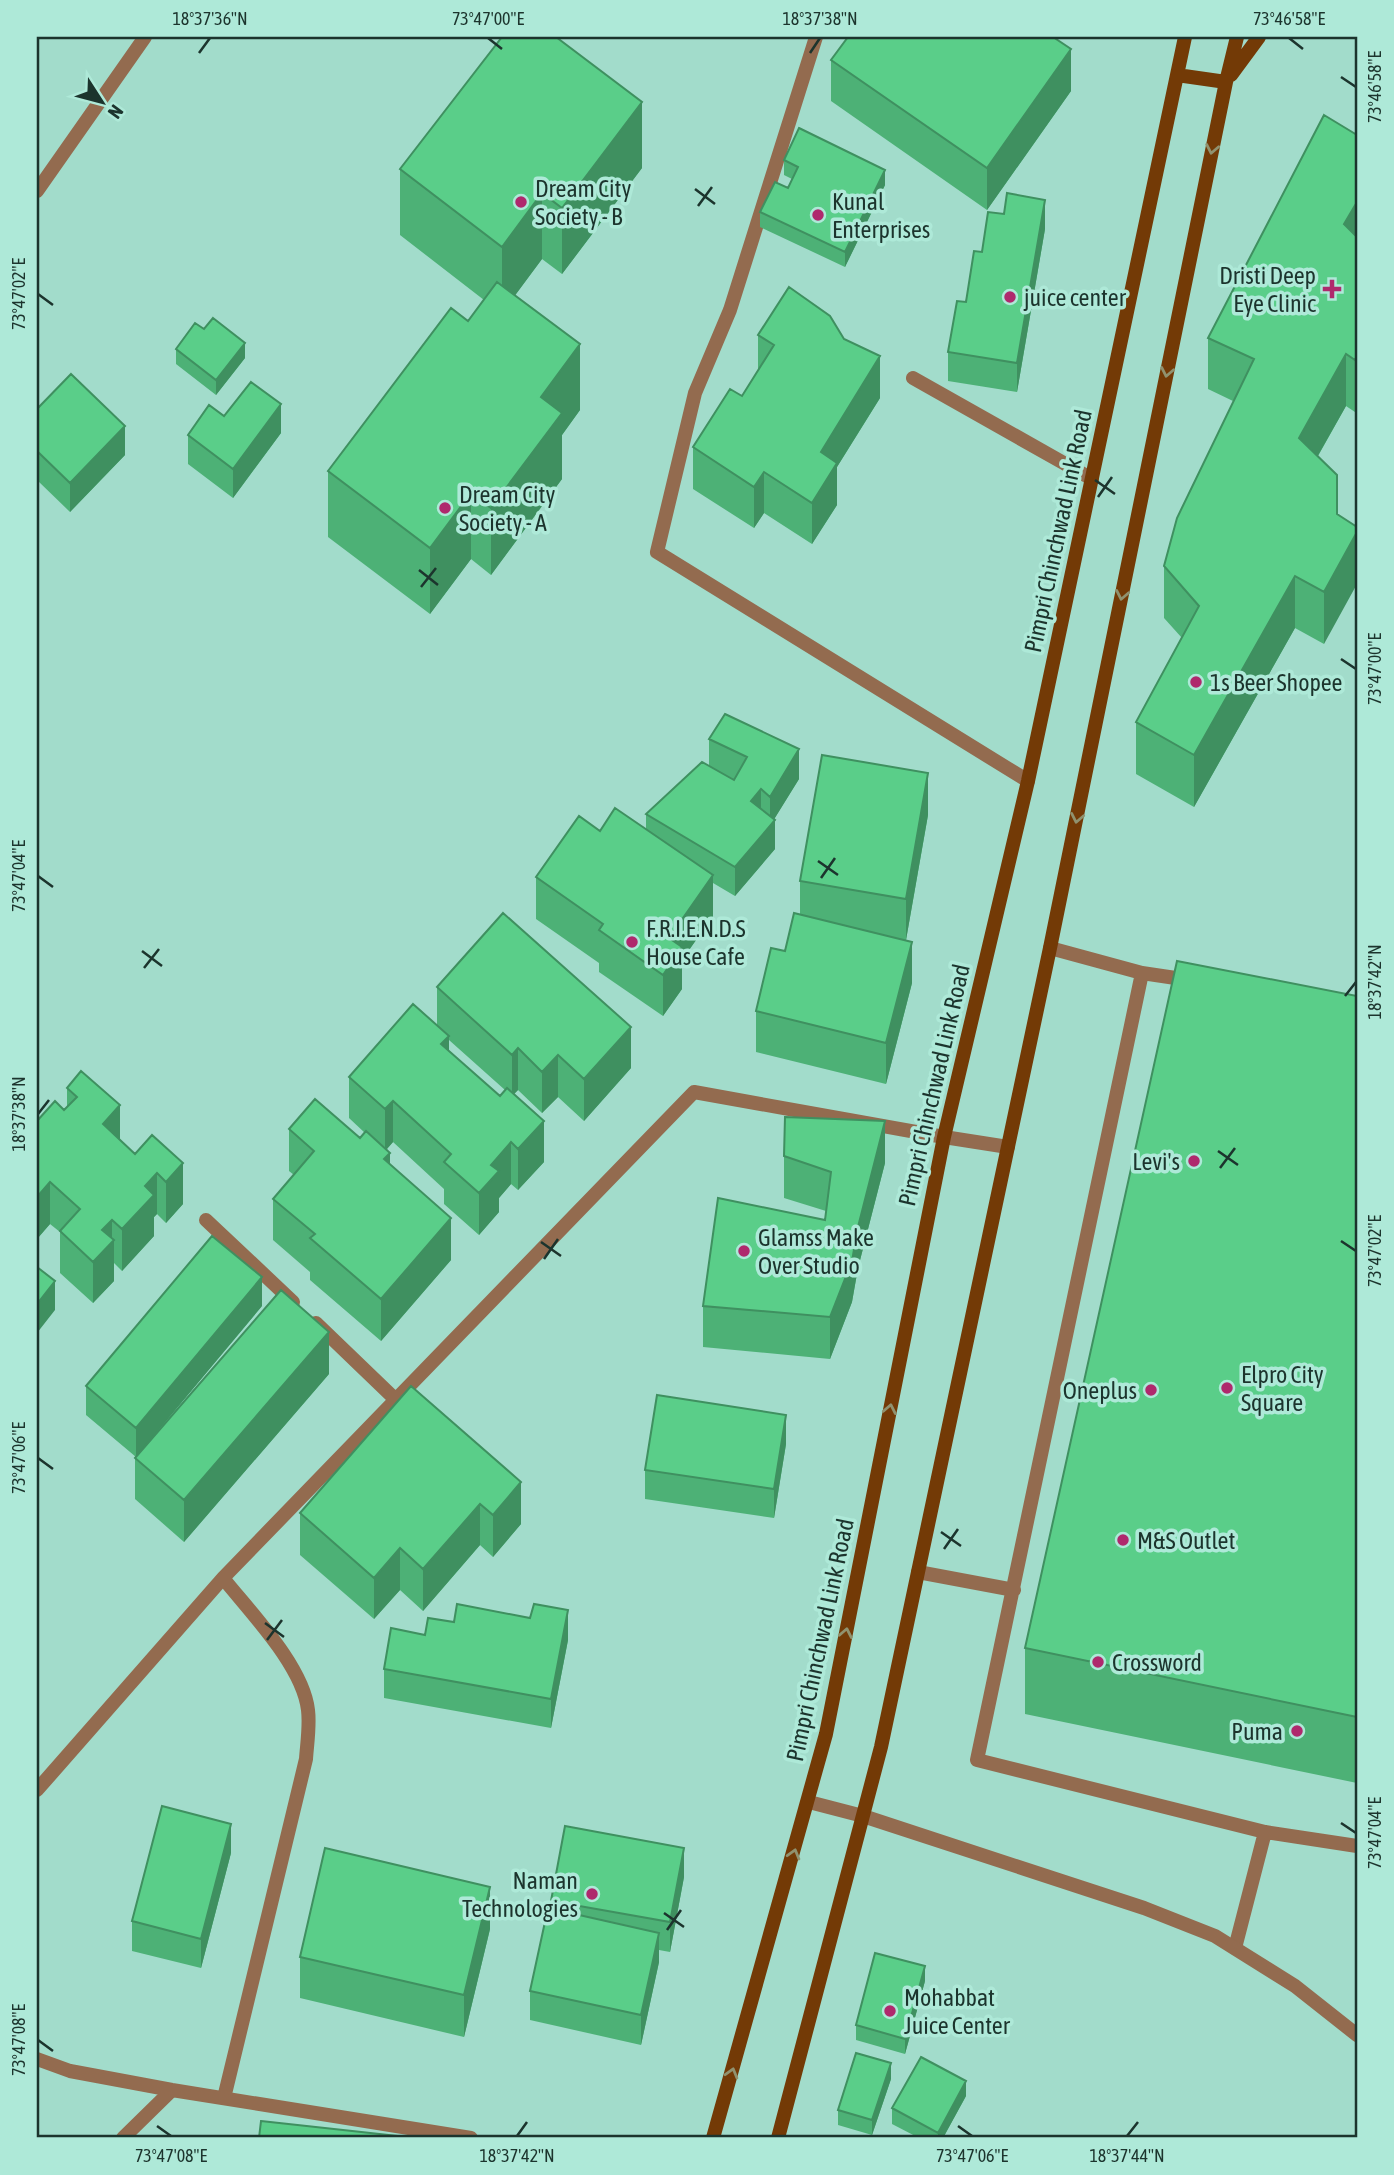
<svg xmlns="http://www.w3.org/2000/svg" width="1394" height="2175" font-family="'Asap Condensed',sans-serif">
<rect width="100%" height="100%" fill="#a2dccb"/>
<g fill="none" stroke-linecap="round" stroke-linejoin="round">
<path stroke="#936b4f" stroke-width="14" d="M1050,948L1142,973L977,1760L1265,1832L1357,1846
M1142,973L1189,980
M918,1572L1014,1590
M1235,1948L1265,1832"/>
<path stroke="#936b4f" stroke-width="14" d="M816,37L730,310L695,393L657,552L1028,781
M37,191L145,37
M913,378L1092,479
M206,1220L293,1302
M316,1323L396,1400
M223,1578C251,1613 303,1666 308,1710C310,1726 307,1744 306,1759L224,2098
M37,1790L223,1578L694,1092L944,1137L1008,1147
M809,1802L863,1816L1144,1908L1215,1936L1295,1986L1357,2035
M37,2059L70,2071L172,2090L471,2138
M123,2138L172,2090"/>
<path stroke="#733a06" stroke-width="14" d="M1177,75L1226,82
M1231,75L1259,37
M713,2138L826,1734L944,1137L1028,781L1185,37
M778,2138L881,1747L1050,948L1226,82L1237,37"/>
</g>
<path fill="#4db176" fill-rule="evenodd" d="M831,60L1071,91L987,210L831,101Z
M1357,135L1355,412L1346,406L1318,456L1337,475L1324,644L1295,628L1194,807L1136,774V722L1182,638L1164,618V566L1233,401L1208,389V338Z
M784,160L885,185L845,267L760,227V212L788,188L792,179L784,175Z
M642,168L562,274L542,259L515,295L580,410L562,435V479L491,575L471,559L430,614L328,537V471L468,321L484,300L400,235V169Z
M1045,229L1017,392L948,381V352L982,252Z
M758,335L844,339L880,398L837,467V505L812,544L764,513L754,528L693,489V447L742,396L758,371Z
M176,349L245,358L216,395L176,364Z
M37,409L125,455L70,512L37,480Z
M281,433L233,498L188,464V435Z
M709,739L799,779L774,819L775,849L735,896L713,883V916L682,960V989L663,1016L599,972V963L536,919V877L600,831L646,829V814L709,766Z
M928,815L906,940L912,983L886,1084L756,1052V1011L785,951L800,914V881Z
M437,987L631,1068L584,1121L558,1097L542,1113L518,1090L514,1094L544,1162L518,1190L511,1184L499,1198V1212L479,1235L444,1204V1189L393,1142L387,1149L390,1164L451,1260L381,1341L310,1280V1272L273,1240V1199L294,1175L289,1171V1129L360,1138L365,1133L349,1118V1077L437,1025ZM449,1040L505,1090L500,1096L449,1051Z
M1357,996V1783L1025,1714V1648Z
M81,1071L120,1140L135,1154L152,1135L183,1204L166,1223L157,1214L154,1217V1236L122,1271L114,1263V1281L93,1303L60,1273V1232L50,1224L37,1239L64,1110L67,1107V1088Z
M784,1156L885,1163L858,1268L852,1302L830,1359L703,1347V1306L825,1220L826,1211L784,1198Z
M262,1306L136,1457L86,1415V1386Z
M329,1374L184,1542L135,1499V1458Z
M411,1386L521,1524L493,1557L480,1545L423,1611L400,1590L374,1619L300,1555V1513Z
M786,1444L774,1518L645,1499V1470Z
M568,1640L551,1728L384,1698V1669Z
M231,1853L201,1968L132,1951V1921Z
M684,1877L670,1952L659,1950V1962L641,2045L530,2020V1991L551,1908V1901Z
M490,1929L464,2037L300,1998V1957Z
M925,1981L905,2054L856,2040V2025Z
M891,2079L872,2135L838,2125V2110Z
M966,2096L943,2138H919L892,2124V2108Z"/>
<path fill="#3f9060" d="M1071,49V91L987,210V168Z
M642,102V168L562,274V208Z
M885,170V185L845,267V252Z
M542,193V259L502,313V247Z
M1045,200V229L1017,392V363Z
M1357,202V254L1344,224Z
M245,343V358L216,395V380Z
M580,344V410L562,435V479L491,575V508L541,397Z
M1346,354V406L1299,489V438Z
M880,356V398L837,467V505L812,544V503L821,452Z
M1357,356V408L1355,412V360Z
M281,404V433L233,498V469Z
M125,426V455L70,512V483Z
M764,472V513L754,528V487Z
M471,493V559L430,614V548Z
M1357,532V584L1324,644V592Z
M1295,576V628L1194,807V755Z
M799,749V779L770,826V797Z
M928,773V815L906,940V899Z
M761,789V818L751,801Z
M775,820V849L735,896V867Z
M713,875V916L682,960V989L663,1016V975L669,938Z
M912,942V983L886,1084V1043Z
M631,1027V1068L584,1121V1079Z
M449,1036V1078L441,1044Z
M518,1048V1090L512,1096V1055Z
M558,1055V1097L542,1113V1072Z
M393,1101V1142L385,1151V1109Z
M120,1105V1147L103,1124Z
M544,1121V1162L518,1190V1149Z
M885,1121V1163L858,1268L852,1302L830,1359V1317L858,1227Z
M511,1142V1184L499,1198V1212L479,1235V1193L491,1165Z
M390,1153V1194L384,1159Z
M183,1163V1204L166,1223V1182Z
M157,1173V1214L154,1217V1236L122,1271V1229L145,1186Z
M50,1182V1224L37,1239V1197Z
M451,1218V1260L381,1341V1299Z
M112,1220V1242L114,1240V1281L93,1303V1262L102,1230Z
M262,1277V1306L136,1457V1428Z
M55,1281V1310L37,1333V1304Z
M329,1332V1374L184,1542V1500Z
M786,1415V1444L774,1518V1489Z
M521,1482V1524L493,1557V1515Z
M480,1504V1545L423,1611V1569Z
M400,1548V1590L374,1619V1578Z
M568,1610V1640L551,1728V1699Z
M231,1824V1853L201,1968V1939Z
M684,1848V1877L670,1952V1922Z
M490,1887V1929L464,2037V1995Z
M659,1933V1962L641,2045V2015Z
M925,1966V1981L905,2054V2039Z
M891,2063V2079L872,2135V2120Z
M966,2081V2096L943,2138H938V2133Z"/>
<path fill="#5ace89" stroke="#3f9060" stroke-width="2" d="M502,37H556L642,102L562,208L542,193L502,247L400,169Z
M848,37H1053L1071,49L987,168L831,60Z
M1324,115L1357,135V202L1344,224L1357,237V356L1355,360L1346,354L1299,438L1337,475V514L1357,527V532L1324,592L1295,576L1194,755L1136,722L1199,606L1164,566L1177,518L1254,359L1208,338Z
M799,128L885,170L845,252L760,212L775,182L788,188L798,167L784,160Z
M1007,193L1045,200L1017,363L948,352L957,301L966,302L974,251L982,252L988,212L1004,214Z
M497,282L580,344L541,397L562,413L491,508L471,493L430,548L328,471L451,308L468,321Z
M789,287L830,316L844,339L880,356L821,452L837,463L812,503L764,472L754,487L693,447L730,389L742,396L774,345L758,335Z
M213,318L245,343L216,380L176,349L195,323L204,329Z
M71,374L125,426L70,483L37,451V409Z
M251,382L281,404L233,469L188,435L209,405L224,416Z
M725,714L799,749L770,797L761,789L751,801L775,820L735,867L646,814L702,762L734,780L747,757L709,739Z
M822,755L928,773L906,899L800,881Z
M615,808L713,875L669,938L682,947L663,975L599,930L603,924L536,877L579,816L600,831Z
M503,913L631,1027L584,1079L558,1055L542,1072L518,1048L512,1055L437,987Z
M794,913L912,942L886,1043L756,1011L771,948L785,951Z
M1177,961L1357,996V1717L1025,1648Z
M413,1004L449,1036L441,1044L500,1096L507,1088L544,1121L518,1149L511,1142L491,1165L499,1171L479,1193L444,1162L451,1154L393,1101L385,1109L349,1077Z
M81,1071L120,1105L103,1124L135,1154L152,1135L183,1163L166,1182L157,1173L145,1186L154,1195L122,1229L112,1220L102,1230L114,1240L93,1262L60,1231L80,1209L50,1182L37,1197V1121L55,1101L64,1110L77,1097L67,1088Z
M315,1099L360,1138L366,1131L390,1153L384,1159L451,1218L381,1299L310,1238L315,1234L273,1199L314,1151L289,1129Z
M785,1117L885,1121L858,1227L852,1261L830,1317L703,1306L718,1198L825,1220L831,1172L784,1156Z
M212,1236L262,1277L136,1428L86,1386Z
M37,1267L55,1281L37,1304Z
M281,1290L329,1332L184,1500L135,1458Z
M411,1386L521,1482L493,1515L480,1504L423,1569L400,1548L374,1578L300,1513Z
M657,1395L786,1415L774,1489L645,1470Z
M457,1604L530,1618L534,1604L568,1610L551,1699L384,1669L391,1628L425,1635L428,1618L454,1622Z
M162,1806L231,1824L201,1939L132,1921Z
M565,1826L684,1848L670,1922L551,1901Z
M325,1848L490,1887L464,1995L300,1957Z
M548,1908L659,1933L641,2015L530,1991Z
M875,1953L925,1966L905,2039L856,2025Z
M856,2053L891,2063L872,2120L838,2110Z
M921,2057L966,2081L938,2133L892,2108Z
M261,2121L416,2138H259Z"/>
<defs><path id="oneway-chevron" d="M-2-3.5L2.5 0L-2 3.5" fill="none" stroke-width="1.6" stroke-linecap="round" stroke-linejoin="round" transform="scale(1.75)"/></defs>
<g stroke="#90926f">
<use href="#oneway-chevron" transform="translate(1212 149) rotate(101)"/>
<use href="#oneway-chevron" transform="translate(1167 372) rotate(101)"/>
<use href="#oneway-chevron" transform="translate(1122 595) rotate(101)"/>
<use href="#oneway-chevron" transform="translate(1077 818) rotate(101)"/>
<use href="#oneway-chevron" transform="translate(890 1409) rotate(-79)"/>
<use href="#oneway-chevron" transform="translate(846 1633) rotate(-79)"/>
<use href="#oneway-chevron" transform="translate(794 1854) rotate(-74)"/>
<use href="#oneway-chevron" transform="translate(732 2073) rotate(-74)"/>
</g>
<path fill="none" stroke="#1c342d" stroke-width="2.5" d="M488,38L502,49M1289,38L1303,49M199,53L210,38M810,53L820,38M1341,77L1356,87M695,189L715,204M698,206L712,187M38,294L53,305M1095,480L1115,494M1098,497L1112,477M419,570L438,585M421,587L436,568M1341,659L1356,669M818,861L838,875M38,876L53,887M821,878L835,858M142,951L162,966M144,968L159,949M1345,996L1356,982M38,1114L49,1100M1218,1151L1238,1165M1220,1168L1235,1148M1341,1241L1356,1251M541,1242L561,1256M544,1259L558,1239M38,1458L53,1469M941,1532L961,1546M944,1549L958,1529M265,1623L284,1637M267,1640L282,1620M1341,1823L1356,1833M664,1913L684,1927M667,1930L681,1910M38,2040L53,2051M157,2126L171,2136M958,2126L972,2136M517,2136L527,2122M1127,2136L1138,2122"/>
<g fill="#af296d" stroke="#aee9d8" stroke-width="2.5">
<circle cx="521" cy="202" r="7"/>
<circle cx="818" cy="215" r="7"/>
<path d="M1328.5 278.5h7v7h7v7h-7v7h-7v-7h-7v-7h7z"/>
<circle cx="1010" cy="297" r="7"/>
<circle cx="445" cy="508" r="7"/>
<circle cx="1196" cy="682" r="7"/>
<circle cx="632" cy="942" r="7"/>
<circle cx="1194" cy="1161" r="7"/>
<circle cx="744" cy="1251" r="7"/>
<circle cx="1227" cy="1388" r="7"/>
<circle cx="1151" cy="1390" r="7"/>
<circle cx="1123" cy="1540" r="7"/>
<circle cx="1098" cy="1662" r="7"/>
<circle cx="1297" cy="1731" r="7"/>
<circle cx="592" cy="1894" r="7"/>
<circle cx="890" cy="2011" r="7"/>
</g>
<g text-anchor="middle" dominant-baseline="central" stroke-width="7" stroke-linejoin="round" paint-order="stroke">
<g font-size="24" fill="#1c342d" stroke="#aee9d8" text-anchor="start">
<text x="535" y="188">Dream City<tspan x="535" dy="28">Society - B</tspan></text>
<text x="832" y="201">Kunal<tspan x="832" dy="28">Enterprises</tspan></text>
<text x="1316" y="275" text-anchor="end">Dristi Deep<tspan x="1316" dy="28">Eye Clinic</tspan></text>
<text x="1024" y="297">juice center</text>
<text x="459" y="494">Dream City<tspan x="459" dy="28">Society - A</tspan></text>
<text x="1210" y="682">1s Beer Shopee</text>
<text x="646" y="928">F.R.I.E.N.D.S<tspan x="646" dy="28">House Cafe</tspan></text>
<text x="1180" y="1161" text-anchor="end">Levi's</text>
<text x="758" y="1237">Glamss Make<tspan x="758" dy="28">Over Studio</tspan></text>
<text x="1241" y="1374">Elpro City<tspan x="1241" dy="28">Square</tspan></text>
<text x="1137" y="1390" text-anchor="end">Oneplus</text>
<text x="1137" y="1540">M&amp;S Outlet</text>
<text x="1112" y="1662">Crossword</text>
<text x="1283" y="1731" text-anchor="end">Puma</text>
<text x="578" y="1880" text-anchor="end">Naman<tspan x="578" dy="28">Technologies</tspan></text>
<text x="904" y="1997">Mohabbat<tspan x="904" dy="28">Juice Center</tspan></text>
</g>
<g font-size="24" fill="#1c342d" stroke="#aee9d8">
<text transform="translate(1058 531) rotate(-78)">Pimpri Chinchwad Link Road</text>
<text transform="translate(934 1085) rotate(-77)">Pimpri Chinchwad Link Road</text>
<text transform="translate(820 1640) rotate(-78)">Pimpri Chinchwad Link Road</text>
</g>
</g>
<rect width="1394" height="2175" fill="none" stroke="#aee9d8" stroke-width="77"/>
<g transform="translate(102 102) rotate(126)" stroke="#aee9d8" stroke-width="5" paint-order="stroke">
<path d="M0-5L12 26L0 18L-12 26Z" fill="#1c342d"/>
<text y="-10" font-size="19" font-weight="bold" text-anchor="middle" fill="#1c342d">N</text>
</g>
<rect x="38" y="38" width="1318" height="2098" fill="none" stroke="#1c342d" stroke-width="2.5"/>
<g font-size="18" text-anchor="middle" fill="#1c342d">
<text x="210" y="25">18°37'36"N</text>
<text x="488" y="25">73°47'00"E</text>
<text x="820" y="25">18°37'38"N</text>
<text x="1289" y="25">73°46'58"E</text>
<text transform="translate(1375 87) rotate(-90)" y="6">73°46'58"E</text>
<text transform="translate(19 294) rotate(-90)" y="6">73°47'02"E</text>
<text transform="translate(1375 669) rotate(-90)" y="6">73°47'00"E</text>
<text transform="translate(19 876) rotate(-90)" y="6">73°47'04"E</text>
<text transform="translate(1375 982) rotate(-90)" y="6">18°37'42"N</text>
<text transform="translate(19 1114) rotate(-90)" y="6">18°37'38"N</text>
<text transform="translate(1375 1251) rotate(-90)" y="6">73°47'02"E</text>
<text transform="translate(19 1458) rotate(-90)" y="6">73°47'06"E</text>
<text transform="translate(1375 1833) rotate(-90)" y="6">73°47'04"E</text>
<text transform="translate(19 2040) rotate(-90)" y="6">73°47'08"E</text>
<text x="171" y="2162">73°47'08"E</text>
<text x="517" y="2162">18°37'42"N</text>
<text x="972" y="2162">73°47'06"E</text>
<text x="1127" y="2162">18°37'44"N</text>
</g>
</svg>
